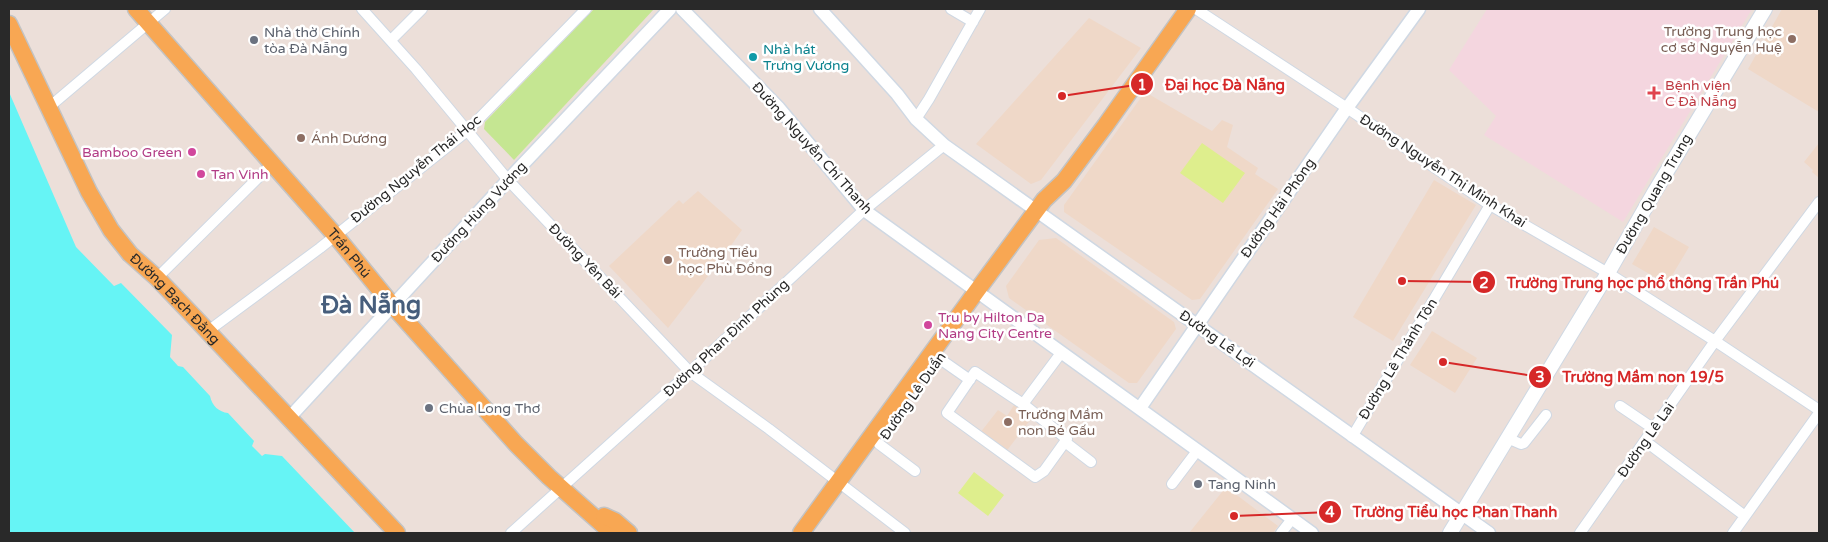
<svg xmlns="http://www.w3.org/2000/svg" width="1828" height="542" font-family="'Varela Round',sans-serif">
<rect width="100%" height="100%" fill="#ecdfd9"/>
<path fill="#efd8c8" d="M1782,9H1819V112L1748,69Z
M1089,18L1141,48L1041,180L1031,184L976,144Z
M1145,92L1212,131L1222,120L1233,125L1227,147L1258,168L1255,174L1278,189L1200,299L1192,300L1064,212V205Z
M1819,143V178L1812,172L1813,170L1804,162Z
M1434,180L1476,205L1393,341L1353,317Z
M698,191L742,230L725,254L668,328L609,266L679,200L683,204Z
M1654,227L1689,247L1667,284L1632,264Z
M1056,238L1174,322L1176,329L1137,383H1129L1009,298L1006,286L1039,240Z
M1432,331L1477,358L1455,393L1410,365Z
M1016,402L1034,415L1005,453L980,433L998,410L1007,416Z
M1226,487L1278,526L1273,533H1189Z"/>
<path fill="#f4d6df" d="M1487,9H1752L1623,222L1484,135L1496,116L1449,70Z"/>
<path fill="#c5e692" d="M594,9H654L514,160L484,129L485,122Z"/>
<path fill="#deee8d" d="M1202,143L1245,173L1223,203L1180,173Z
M974,472L1004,495L988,516L958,493Z"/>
<path fill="#66f4f5" d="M9,92L76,247L114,286L121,283L172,335L170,357L178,366L183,367L210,396C212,406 219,412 228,413L254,441L252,446L262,456L265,454L282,456L355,533H9Z"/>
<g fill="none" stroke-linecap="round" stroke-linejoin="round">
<defs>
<path id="minor" d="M362,9L416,69L508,180L690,372L769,429L905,533
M951,9L973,22
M1196,9L1347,108L1490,205L1608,273L1715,341L1819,410
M391,40L422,9
M48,108L165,9
M916,119L929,99L980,9
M157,278L272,164
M208,331L320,248L467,131L586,9
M940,359L970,380
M1023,404L975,372L947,413L1035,477L1044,471L1067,439L1023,404L1061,353
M1620,406L1654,429
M1352,437L1490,205
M1507,438L1521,444L1524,443L1546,415
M1645,441L1745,516
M1065,442L1091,462
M879,444L915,471
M1172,484L1197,451
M511,533L690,372L864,210L944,145
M1281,533L1292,519
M1580,533L1715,341L1819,202
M1733,533L1819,413"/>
<path id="tertiary" d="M682,9L779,108L864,210L1312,533
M820,9L897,94L916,119L944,145L1489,533
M1140,408L1347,108L1419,9
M290,417L508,180L670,9"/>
<path id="secondary" d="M1450,533L1608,273L1655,191L1765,9"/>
<g id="primary">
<path id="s1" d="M136,9L335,235L393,306L516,444L549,477L612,533"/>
<path id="s2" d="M9,24L89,192L111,230L130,254L157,278L198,321L397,533"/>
<path d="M604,516L615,521L629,533"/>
<path d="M801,533L976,292L1044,200L1064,181L1105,126L1188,9"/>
</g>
</defs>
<use href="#minor" stroke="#cfd8e3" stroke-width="12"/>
<use href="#tertiary" stroke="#cfd8e3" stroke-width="15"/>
<use href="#secondary" stroke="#cfd8e3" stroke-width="16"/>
<use href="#primary" stroke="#c3c3c3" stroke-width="19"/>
<use href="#minor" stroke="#fff" stroke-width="10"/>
<use href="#tertiary" stroke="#fff" stroke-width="12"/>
<use href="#secondary" stroke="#fff" stroke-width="14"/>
<use href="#primary" stroke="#f8a753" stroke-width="16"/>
</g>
<g fill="#8d6e63" stroke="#fff" stroke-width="2">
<circle cx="1792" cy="39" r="5"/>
<circle cx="301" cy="138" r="5"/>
<circle cx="668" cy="260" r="5"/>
<circle cx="1008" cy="422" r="5"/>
</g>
<g fill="#6b7280" stroke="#fff" stroke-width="2">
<circle cx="254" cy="40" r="5"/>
<circle cx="429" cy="408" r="5"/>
<circle cx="1198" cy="484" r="5"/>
</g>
<circle fill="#0f9aa8" stroke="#fff" stroke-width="2" cx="753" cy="57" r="5"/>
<path fill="#e0444e" stroke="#fff" stroke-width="2" d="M1651.5 85.5h5v5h5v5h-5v5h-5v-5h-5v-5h5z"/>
<g fill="#d1479c" stroke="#fff" stroke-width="2">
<circle cx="192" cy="152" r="5"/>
<circle cx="201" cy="174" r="5"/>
<circle cx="928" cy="325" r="5"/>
</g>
<g text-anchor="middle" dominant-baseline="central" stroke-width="5" stroke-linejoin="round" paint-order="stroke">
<g font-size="14" fill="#785e54" stroke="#fff" text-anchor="start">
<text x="1782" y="31" text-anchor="end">Trường Trung học<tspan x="1782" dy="16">cơ sở Nguyễn Huệ</tspan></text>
<text x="311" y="138">Ánh Dương</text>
<text x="678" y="252">Trường Tiểu<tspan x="678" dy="16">học Phù Đổng</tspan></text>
<text x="1018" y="414">Trường Mầm<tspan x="1018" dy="16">non Bé Gấu</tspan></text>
</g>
<g font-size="14" fill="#5b616d" stroke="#fff" text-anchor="start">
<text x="264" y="32">Nhà thờ Chính<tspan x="264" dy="16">tòa Đà Nẵng</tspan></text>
<text x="439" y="408">Chùa Long Thơ</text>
<text x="1208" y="484">Tang Ninh</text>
</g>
<g font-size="14" fill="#0d838f" stroke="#fff" text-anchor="start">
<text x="763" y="49">Nhà hát<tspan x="763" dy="16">Trưng Vương</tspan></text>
</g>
<g font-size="14" fill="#be3a42" stroke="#fff" text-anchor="start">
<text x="1665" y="85">Bệnh viện<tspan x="1665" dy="16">C Đà Nẵng</tspan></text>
</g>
<g font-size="14" fill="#292929" stroke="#fff">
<text transform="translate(812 148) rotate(48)">Đường Nguyễn Chí Thanh</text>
<text transform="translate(416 169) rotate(-39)">Đường Nguyễn Thái Học</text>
<text transform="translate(1443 171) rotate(33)">Đường Nguyễn Thị Minh Khai</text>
<text transform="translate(1654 194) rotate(-60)">Đường Quang Trung</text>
<text transform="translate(1278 208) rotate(-55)">Đường Hải Phòng</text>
<text transform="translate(479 212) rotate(-47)">Đường Hùng Vương</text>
<text stroke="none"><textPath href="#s1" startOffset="324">Trần Phú</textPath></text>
<text transform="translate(585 261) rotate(46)">Đường Yên Bái</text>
<text stroke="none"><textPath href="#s2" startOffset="324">Đường Bạch Đằng</textPath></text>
<text transform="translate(726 338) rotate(-43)">Đường Phan Đình Phùng</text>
<text transform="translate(1217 339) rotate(35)">Đường Lê Lợi</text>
<text transform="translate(1398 359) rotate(-59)">Đường Lê Thánh Tôn</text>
<text transform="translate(913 396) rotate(-55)">Đường Lê Duẩn</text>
<text transform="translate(1646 440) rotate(-55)">Đường Lê Lai</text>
</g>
<g font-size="14" fill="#b23c85" stroke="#fff" text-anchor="start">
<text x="182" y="152" text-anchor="end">Bamboo Green</text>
<text x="211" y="174">Tan Vinh</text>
<text x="938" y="317">Tru by Hilton Da<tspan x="938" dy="16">Nang City Centre</tspan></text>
</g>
<g font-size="24" font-weight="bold" fill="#475e7c" stroke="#fff">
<text x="371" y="305">Đà Nẵng</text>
</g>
</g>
<path fill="none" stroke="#d62828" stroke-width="2" d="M1062 96L1142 84M1402 281L1484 282M1443 362L1540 377M1234 516L1330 512"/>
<g fill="#d62828" stroke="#fff" stroke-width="2">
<circle cx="1062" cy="96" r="5"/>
<circle cx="1402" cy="281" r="5"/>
<circle cx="1443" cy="362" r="5"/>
<circle cx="1234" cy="516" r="5"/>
<circle cx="1142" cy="84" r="12"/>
<circle cx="1484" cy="282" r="12"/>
<circle cx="1540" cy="377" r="12"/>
<circle cx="1330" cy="512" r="12"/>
</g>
<g font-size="15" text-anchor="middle" font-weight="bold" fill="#fff">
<text x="1142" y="90">1</text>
<text x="1484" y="288">2</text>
<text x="1540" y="382">3</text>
<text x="1330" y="517">4</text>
</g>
<g font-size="15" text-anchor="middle" font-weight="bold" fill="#d62828" stroke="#fff" stroke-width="5" stroke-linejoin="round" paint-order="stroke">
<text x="1225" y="90">Đại học Đà Nẵng</text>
<text x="1643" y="288">Trường Trung học phổ thông Trần Phú</text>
<text x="1643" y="382">Trường Mầm non 19/5</text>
<text x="1455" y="517">Trường Tiểu học Phan Thanh</text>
</g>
<rect width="1828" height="542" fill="none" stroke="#292929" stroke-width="20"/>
</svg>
